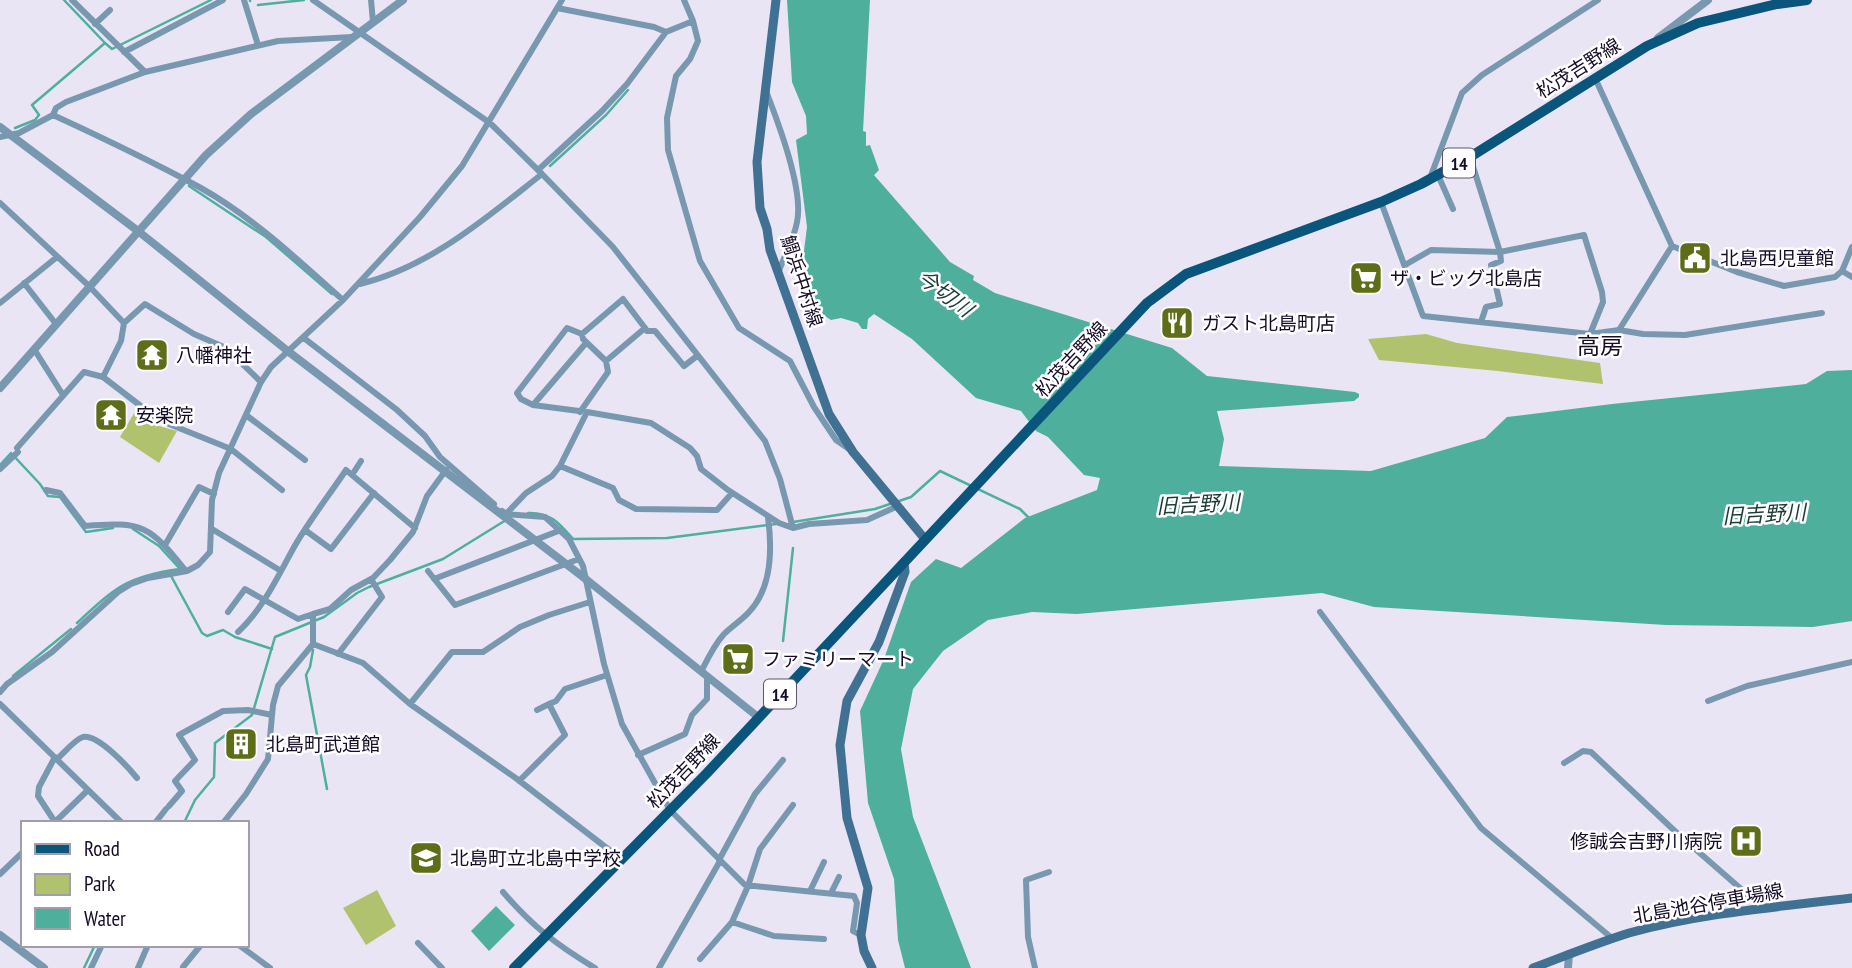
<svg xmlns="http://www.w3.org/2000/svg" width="1852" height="968" font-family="'PT Sans Narrow','Noto Sans JP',sans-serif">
<rect width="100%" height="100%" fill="#eae5f5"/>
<path fill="#b0c26d" d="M1426,334L1457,343L1600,363L1603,384L1498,371L1379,360L1368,339Z
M136,410L159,426L177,431L159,463L120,437Z
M377,890L396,926L366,945L343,908Z"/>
<path fill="#4eaf9d" d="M787,0H870L863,131L866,132V146L870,145L879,170L874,175L950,262L974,276L973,280L995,293L1172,348L1207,376L1355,392L1359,394V397L1354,401L1217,411L1224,439L1219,466L1371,471L1485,438L1507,417L1612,404L1806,384L1827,371L1852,370V621L1813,627L1666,625L1374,607L1322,593L1077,614L1032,612L988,620L943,651L913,689L901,749L913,817L971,968H905L898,940L894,879L868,803L860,711L884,659L911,582L936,559L961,568L1025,518L1097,490L1100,478L1084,475L1048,437L1036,431L1021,411L976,398L912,339L874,314L868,319L867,329H862L858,323L841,318L831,320L817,311L802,267L807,227L796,140L807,134L806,116L792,82Z
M496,906L515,925L489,951L471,931Z"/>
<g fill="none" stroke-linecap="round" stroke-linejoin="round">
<path stroke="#4eaf9d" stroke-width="2.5" d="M64,0L105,43
M250,0V1
M258,5L304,0
M15,128L35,120L39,115L32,105L105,43L112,49L211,0
M550,166L606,115L628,90
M189,186L266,237L332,294
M0,465L11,453L40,484L48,496L60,497L86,532L113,528
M528,513C551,512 560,524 573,539L667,538L776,524
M793,522L875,509L911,497L940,471L1020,509L1028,517
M170,574L202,633L207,636L223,630L235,637L272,649
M77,623C115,588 127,576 180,569L159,546L133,529
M783,641L793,548
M313,650L310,667L306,675L327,789
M13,676L71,629
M184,823L195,800L214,777L215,743L252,715L275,637L324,617L357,593L369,587L443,559L506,520
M84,968L95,945"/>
<path stroke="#7898af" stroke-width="6" d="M72,0L145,72
M244,0L258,45
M313,0L490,123L542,174L613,247L765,441L780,479L793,528
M371,0L373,22
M557,8L654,27L666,32L693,21L684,0
M693,21L698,41L690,59L676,76L667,118L668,150L700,261L739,328L790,361L814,407L836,440L849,449
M95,24L110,10
M124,52L223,0
M1595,78L1672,246L1737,272L1784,286L1835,277L1842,271L1852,247
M766,91C778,122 804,190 797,222C794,239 784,257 778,273
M53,115C103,138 153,162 201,188C254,218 299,261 343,300
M0,137L19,133L53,115L56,108L66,102L145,72L278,41L352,37
M1470,157L1500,252L1584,235L1602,292L1603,302L1590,334
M538,170L602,111L627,84L666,32
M1438,175L1453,209
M1430,178L1462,93L1482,75L1598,0
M1381,202L1423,316L1590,334L1619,330L1643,334L1685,335L1822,313
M0,203L89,286L124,323
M1405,265L1431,250L1500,252L1501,261L1491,265L1500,304L1486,307L1481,322
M1842,271L1852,277
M24,283L56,324
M360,284C430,267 487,217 542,174
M0,303L57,257
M645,328L606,361L583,339L582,334L623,299L645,328L647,331H655L684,366L697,356
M1619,330L1672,246
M304,338L396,409L425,436L440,457L494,504
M34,349L63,395
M103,377L159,420L231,449L282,490
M533,405L521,399L517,393L567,328L582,334
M579,411L533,405L586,343
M580,412L608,372L606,361
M246,415L305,460
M17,448L84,372L103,377L121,341L124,323L145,304L194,334L226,348L261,382
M560,466L613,488L619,500L636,509L717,510L732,493
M0,469L18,452
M352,475L415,528
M46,490L60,493L85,526C143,521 150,526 186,571
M502,511L506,514L545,517L569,539L583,566L604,664L622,724L670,810L745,885L854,896L857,903L853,931L861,935
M506,514L526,493L552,476L560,466L587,412L651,423L690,448L697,456L701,469L728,490L779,523L793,528L809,524L867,520L898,506
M212,529L281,571
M305,530L331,549L374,493
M165,545L199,487L214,494
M428,571L455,605L579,559
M434,579L561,530
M228,612L245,589L298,619L313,614
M1320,612L1481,828L1613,939
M238,632C265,607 279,573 297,542C312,517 330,494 346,470L352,475L361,461
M313,644L363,663L410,704L517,779L621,859
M338,654L382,597L371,579
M701,672C708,658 714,645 724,634C732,626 742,620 749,612C772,588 772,547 768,517
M0,692L7,684L52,652L118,592L131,584L148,578L187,571L198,565L210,552L212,500L219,473L261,382L271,367L343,300L420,217L462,166L562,0
M1708,701L1747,686L1852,662
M0,704L122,823
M410,704L452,652H483L520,627L549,615L590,602
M537,710L549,704
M638,755L685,734L692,715L707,699V677
M57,759C64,753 74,740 83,737C98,734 128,767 137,778
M1564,763L1583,751L1591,752L1678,834L1764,909
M519,781L565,735L549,704L556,701L565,689L607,675
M169,806L182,791L175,781L195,760L179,735L223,711L248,710L272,715
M55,822L38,796L39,787L55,757
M54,823L88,790
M155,823L166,809
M223,823L246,794L268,759L273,705L278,686L313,644V614L330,609L351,590L373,578L390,560L413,532L427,496L446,470
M719,860L755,794L783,760
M0,874L23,852
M810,891L824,862
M503,892C533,927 557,945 595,968
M831,893L839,877
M732,922L774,936L824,939
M418,943L442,968
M239,945L270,968
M700,959L732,922L748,886L760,849L793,805
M183,967L201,945
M91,968L102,945
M138,968L148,945
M659,968L720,861
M1035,968L1028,937L1026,880L1049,872"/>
<path stroke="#7898af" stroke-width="8" d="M1658,38L1708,0
M0,127L138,231L289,352L587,580L758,717
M0,388L206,155L251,114L403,0
M0,935L44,968
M1568,968L1569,954"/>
<path stroke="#407192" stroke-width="9" d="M776,0L757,162L760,208L767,229L770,250L829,414L853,452L924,538
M872,968L864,951L861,935L868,888L847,818L840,745L847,701L879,642L905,572L904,562
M1533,968C1565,956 1597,943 1629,933C1701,913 1778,907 1852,898"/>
<path stroke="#0a557c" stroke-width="10" d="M514,968L707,773L1147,303L1186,274L1381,202L1421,184L1470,157L1647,46L1698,23L1777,4L1807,0"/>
</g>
<defs>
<symbol id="civic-square" viewBox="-11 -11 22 22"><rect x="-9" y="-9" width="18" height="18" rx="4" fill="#5e6d17" stroke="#fff"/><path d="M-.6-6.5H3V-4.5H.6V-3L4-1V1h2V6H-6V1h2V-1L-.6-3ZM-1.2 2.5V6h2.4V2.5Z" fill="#fff"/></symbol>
<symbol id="supermarket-square" viewBox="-11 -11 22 22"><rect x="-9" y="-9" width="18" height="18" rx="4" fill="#5e6d17" stroke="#fff"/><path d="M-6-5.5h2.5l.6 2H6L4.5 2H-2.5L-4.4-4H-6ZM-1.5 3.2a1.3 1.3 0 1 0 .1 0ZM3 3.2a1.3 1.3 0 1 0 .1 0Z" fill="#fff"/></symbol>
<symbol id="restaurant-square" viewBox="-11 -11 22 22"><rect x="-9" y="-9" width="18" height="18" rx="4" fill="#5e6d17" stroke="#fff"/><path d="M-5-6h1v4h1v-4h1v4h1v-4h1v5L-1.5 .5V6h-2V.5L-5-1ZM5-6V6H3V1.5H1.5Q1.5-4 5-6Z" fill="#fff"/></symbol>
<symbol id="temple-square" viewBox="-11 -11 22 22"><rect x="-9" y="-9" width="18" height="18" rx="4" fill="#5e6d17" stroke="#fff"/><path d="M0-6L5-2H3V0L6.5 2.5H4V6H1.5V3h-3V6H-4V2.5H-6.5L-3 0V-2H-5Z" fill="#fff"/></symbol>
<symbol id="building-square" viewBox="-11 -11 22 22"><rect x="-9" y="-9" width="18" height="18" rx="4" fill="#5e6d17" stroke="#fff"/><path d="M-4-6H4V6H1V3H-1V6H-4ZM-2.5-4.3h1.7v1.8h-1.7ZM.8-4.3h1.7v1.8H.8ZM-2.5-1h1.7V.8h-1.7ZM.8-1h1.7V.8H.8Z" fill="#fff"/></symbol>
<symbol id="hospital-square" viewBox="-11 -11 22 22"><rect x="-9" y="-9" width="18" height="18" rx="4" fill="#5e6d17" stroke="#fff"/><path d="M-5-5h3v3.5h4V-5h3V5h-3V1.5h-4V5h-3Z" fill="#fff"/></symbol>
<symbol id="school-square" viewBox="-11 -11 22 22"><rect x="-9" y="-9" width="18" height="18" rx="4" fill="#5e6d17" stroke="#fff"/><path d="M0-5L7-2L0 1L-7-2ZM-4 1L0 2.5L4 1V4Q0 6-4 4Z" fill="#fff"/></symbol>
</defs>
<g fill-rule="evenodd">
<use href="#civic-square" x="1676" y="239" width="38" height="38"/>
<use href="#supermarket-square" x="1347" y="259" width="38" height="38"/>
<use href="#restaurant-square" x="1158" y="304" width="38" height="38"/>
<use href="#temple-square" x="133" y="336" width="38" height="38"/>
<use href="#temple-square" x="92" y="396" width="38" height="38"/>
<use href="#supermarket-square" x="719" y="640" width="38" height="38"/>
<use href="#building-square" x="222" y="725" width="38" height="38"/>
<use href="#hospital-square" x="1727" y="822" width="38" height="38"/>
<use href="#school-square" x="407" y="839" width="38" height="38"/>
</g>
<g text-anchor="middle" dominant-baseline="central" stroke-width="5" stroke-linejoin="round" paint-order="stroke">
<g fill="#fff" stroke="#5d5568" stroke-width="2">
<rect x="1443" y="148.5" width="32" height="29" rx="5"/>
<rect x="764" y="679.5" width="32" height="29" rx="5"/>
</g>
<g font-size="18" font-weight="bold" fill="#170c27">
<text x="1459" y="163">14</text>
<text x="780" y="694">14</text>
</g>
<g font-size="19" fill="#170c27" stroke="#fff">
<text transform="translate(1578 68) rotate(-32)">松茂吉野線</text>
<text transform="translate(802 281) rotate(72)">鯛浜中村線</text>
<text transform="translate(1071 359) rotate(-47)">松茂吉野線</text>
<text transform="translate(683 771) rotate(-46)">松茂吉野線</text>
<text transform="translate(1708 903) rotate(-10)">北島池谷停車場線</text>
</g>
<g font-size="19" fill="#170c27" stroke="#fff" text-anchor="start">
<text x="1720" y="258">北島西児童館</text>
<text x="1390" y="278">ザ・ビッグ北島店</text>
<text x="1202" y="323">ガスト北島町店</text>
<text x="176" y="355">八幡神社</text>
<text x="136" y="415">安楽院</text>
<text x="762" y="659">ファミリーマート</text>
<text x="266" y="744">北島町武道館</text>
<text x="1722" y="841" text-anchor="end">修誠会吉野川病院</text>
<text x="450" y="858">北島町立北島中学校</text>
</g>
<g font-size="21" font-style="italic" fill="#1e3c36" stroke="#fff">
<text transform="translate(945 293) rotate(37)">今切川</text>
<text transform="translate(1198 504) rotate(-3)">旧吉野川</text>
<text transform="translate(1764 514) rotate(-3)">旧吉野川</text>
</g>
<g font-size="23" fill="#170c27" stroke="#fff">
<text x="1600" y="345">高房</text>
</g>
</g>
<rect x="21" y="821" width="228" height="126" fill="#ffffff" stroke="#a29ea9" stroke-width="2"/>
<rect x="35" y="844" width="35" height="10" fill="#0a557c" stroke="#a29ea9" stroke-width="2"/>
<text x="84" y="856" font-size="21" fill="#170c27">Road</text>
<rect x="35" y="874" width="35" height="21" fill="#b0c26d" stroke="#a29ea9" stroke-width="2"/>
<text x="84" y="891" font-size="21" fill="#170c27">Park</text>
<rect x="35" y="908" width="35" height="21" fill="#4eaf9d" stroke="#a29ea9" stroke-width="2"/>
<text x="84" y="926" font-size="21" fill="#170c27">Water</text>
</svg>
